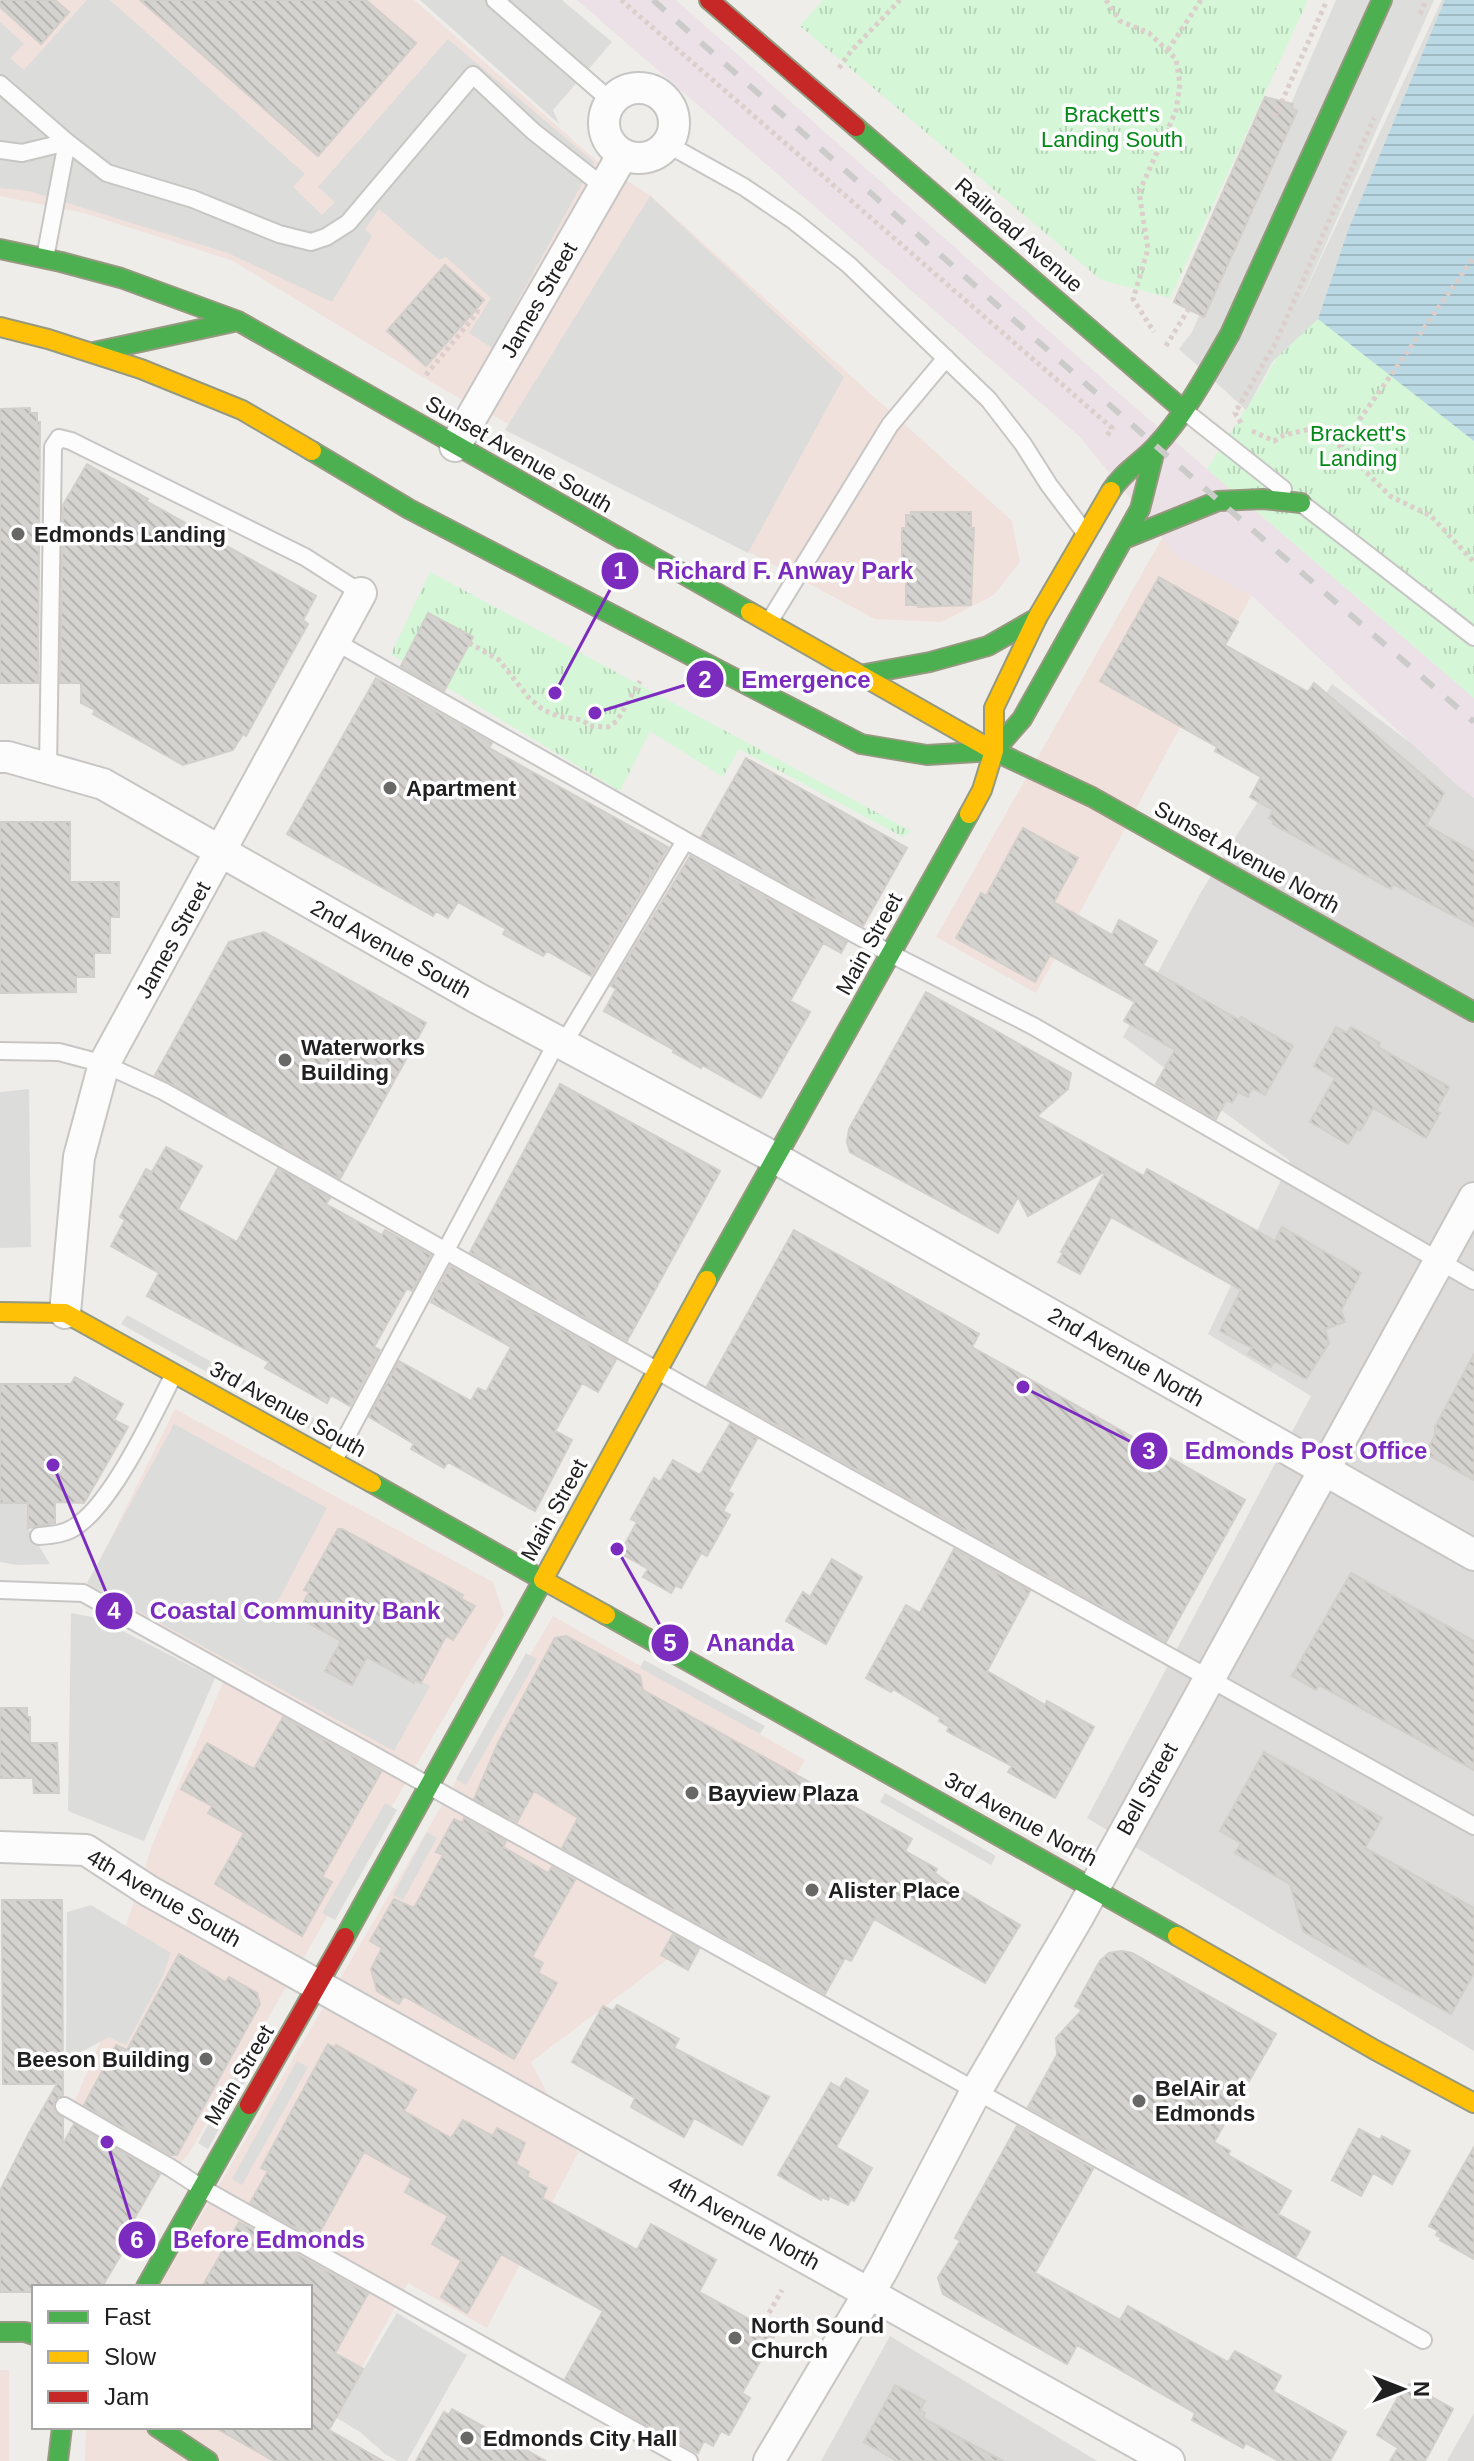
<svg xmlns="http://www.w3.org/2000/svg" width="1474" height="2461" font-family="Arial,sans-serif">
<defs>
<pattern id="park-tufts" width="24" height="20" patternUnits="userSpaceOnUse" patternTransform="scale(2)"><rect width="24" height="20" fill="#d5f6d7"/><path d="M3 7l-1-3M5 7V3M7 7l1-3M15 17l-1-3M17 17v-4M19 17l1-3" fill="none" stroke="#b7d3b8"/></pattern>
<pattern id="water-rules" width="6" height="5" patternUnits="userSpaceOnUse" patternTransform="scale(2)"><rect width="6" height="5" fill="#bad9e4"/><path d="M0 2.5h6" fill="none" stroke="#a0bac3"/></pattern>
<pattern id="building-back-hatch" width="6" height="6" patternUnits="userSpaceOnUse" patternTransform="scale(2)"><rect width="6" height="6" fill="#d5d3d0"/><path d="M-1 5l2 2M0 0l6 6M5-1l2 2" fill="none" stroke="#b7b5b2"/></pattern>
</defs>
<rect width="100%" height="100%" fill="#eeede9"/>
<path fill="#dddcda" d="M1332,684L1474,790V2051L1087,1818L1311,1396L1208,1334L1290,1161L1123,1037L1201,892Z
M890,2336L1097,2461H821Z
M1474,2413V2461H1447Z"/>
<path fill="#f1e1dd" d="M0,0H414L598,162L651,196L1012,521L1020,562L994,595L941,622L875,619L441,388L233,261L84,213L0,196Z
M1174,517L1255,589L1036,993L936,937Z
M175,1409L493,1582L504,1615L188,2155L179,2164L74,2103L125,1984V1929L152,1845L225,1678L80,1600Z
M553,1616L805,1760L710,1927L531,2062L578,2153L487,2328L408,2283L311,2461H85L86,2427H310V2287H159Z
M0,2370H9V2461H0Z"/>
<path fill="#ece1e7" d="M577,0H676L1130,403L1474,698V798L1458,786L1253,597L1179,558L1080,437Z"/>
<path fill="#dcdcda" d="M87,0H110L305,174L293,187L322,215L335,202L318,187L448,39L594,162L492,348L469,333L491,298L446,257L439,260L379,209L365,229L372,236L332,302L228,253L29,191L0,188V22L24,44L10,58L24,70Z
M420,0H562L612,42L553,110L559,124Z
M650,196L844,377L748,553L505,430Z
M29,1089L31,1247L0,1248V1092Z
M127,1315L322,1423L316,1433L121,1324Z
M174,1424L327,1508L277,1603L430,1686L394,1751L87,1583Z
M0,1503H28V1528L50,1564L17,1565L0,1562Z
M71,1613L97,1618L215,1678L144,1841L68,1811Z
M526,1653L537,1659L466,1785L456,1779Z
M644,1660L765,1726L760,1734L640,1668Z
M885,1793L996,1856L991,1865L880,1802Z
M385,1803L397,1810L335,1920L322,1913Z
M427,1832L437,1838L403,1900L393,1895Z
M91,1905L171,1953L162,1978L126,2045L109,2037L66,2060L67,1912Z
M257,2035L267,2041L208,2149L198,2143Z
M297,2061L308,2067L242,2185L232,2179Z
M397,2313L467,2355L407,2461H397L385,2454L360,2432L335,2417Z"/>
<path fill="url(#park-tufts)" d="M823,0H1308L1170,298L1101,280L800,26Z
M1474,0V698L1207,469L1264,381Z
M430,572L911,831L903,837L739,749L723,777L650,731L620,791L391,654Z"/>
<path fill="url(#water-rules)" d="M1444,0H1474V441L1318,319L1324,277Z"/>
<path fill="#dddddb" d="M1336,0H1434L1298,307L1442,0H1445L1349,228L1318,319L1273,361L1246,410L1179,349L1192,332Z"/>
<path fill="url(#building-back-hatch)" stroke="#d2cfca" stroke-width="2" d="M0,0H55L69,12L41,44L0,7Z
M140,0H366L416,43L318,156Z
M1265,97L1293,104L1292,108L1297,111L1204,317L1174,302Z
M445,265L484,300L426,366L387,331Z
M30,408V413H37V422H40L38,683H0V409Z
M87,464L148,499L146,501L316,596L303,620L308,624L246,736L243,734L233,750L183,765L93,714L95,710L81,703V683H60L63,505Z
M911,512H971V528H974L971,605L918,607V605H906V568H902V528H906V515H911Z
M1159,577L1238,622L1225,645L1308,692L1314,683L1444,793L1426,825L1474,852V926L1393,884L1391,889L1273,824L1274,821L1269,818L1273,810L1250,797L1261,777L1215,751L1217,747L1100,681Z
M428,613L473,637L444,691L401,666Z
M376,678L492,743L489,748L668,847L591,976L547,951L543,956L503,934L506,929L458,902L448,918L436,911L433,916L287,834Z
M746,758L907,848L863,926L701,837Z
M0,822H70V882H119V917H110V953H94V977H76V992L0,993Z
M1023,828L1078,858L1054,902L1112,935L1119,920L1157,941L1143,965L1239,1020L1241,1017L1293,1046L1265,1095L1252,1088L1248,1097L1238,1092L1232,1103L1226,1100L1216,1119L1156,1084L1175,1050L1124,1021L1135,1002L1050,955L1035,982L956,938L981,893L986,896Z
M690,856L847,942L841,953L823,943L790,1001L810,1012L761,1098L702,1065L701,1068L673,1052L674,1050L604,1011L616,989L611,986Z
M264,932L426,1023L340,1179L155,1075L229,942Z
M926,992L1071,1073L1068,1089L1037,1116L1144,1176L1147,1169L1275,1241L1282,1227L1361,1273L1341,1310L1345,1322L1325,1329L1329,1343L1306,1379L1274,1361L1271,1367L1248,1354L1252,1348L1220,1331L1241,1290L1111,1217L1080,1274L1058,1262L1063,1253L1061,1252L1106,1171L1028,1216L1018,1197L998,1233L850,1152L847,1142L849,1129Z
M1336,1027L1347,1033L1351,1027L1380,1043L1378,1047L1449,1087L1436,1111L1440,1113L1426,1138L1373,1108L1360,1131L1357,1129L1348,1144L1310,1122L1335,1078L1314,1066Z
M560,1084L720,1171L627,1341L470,1252Z
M166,1147L202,1166L178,1209L237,1242L278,1168L330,1198L326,1204L382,1235L385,1230L431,1255L412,1291L407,1288L374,1347L380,1350L350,1406L331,1395L327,1403L265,1368L269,1362L147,1296L159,1273L111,1246L125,1220L120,1217L146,1169L152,1172Z
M794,1230L979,1334L972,1347L1245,1500L1166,1642L707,1386Z
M450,1266L616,1360L598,1392L582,1383L555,1431L572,1440L535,1511L448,1462L444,1468L411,1449L414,1444L369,1417L399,1361L471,1401L478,1388L486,1392L511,1347L431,1302Z
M1474,1354V1480L1425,1453L1435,1436V1427Z
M75,1377L123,1404L114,1420L128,1427L84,1503L55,1502V1523L28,1528V1503H0V1384H71Z
M730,1424L757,1439L728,1491L733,1494L723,1511L730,1515L707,1556L701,1553L681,1588L676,1585L671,1593L643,1577L648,1569L620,1553L637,1522L631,1519L654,1478L660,1482L673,1460L700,1475Z
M338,1529H342L463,1595L461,1599L475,1606L453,1640L446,1636L421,1683L415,1680L414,1683L367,1657L352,1685L325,1671L341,1641L296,1616L309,1592L304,1590Z
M954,1549L1030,1591L987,1671L1045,1705L1047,1701L1094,1727L1055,1798L1008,1772L1012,1766L947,1731L949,1727L939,1721L941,1718L893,1689L891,1692L866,1678L906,1605L920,1613Z
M832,1559L862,1577L826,1644L786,1621L803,1592L810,1597Z
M1351,1573L1474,1641V1770L1319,1685L1316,1690L1292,1676Z
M566,1636L640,1676L643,1690L912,1839L905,1851L937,1869L935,1873L946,1881L1020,1925L985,1983L874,1919L851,1961L845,1958L825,1994L562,1848L578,1818L534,1791L517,1822L474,1799L498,1743L555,1638Z
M0,1708H27V1717H30V1743H57L59,1793H34L33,1778H0Z
M283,1717L381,1772L322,1877L332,1882L302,1936L215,1884L244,1833L208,1813L212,1806L181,1789L207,1743L254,1769Z
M1264,1752L1382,1818L1365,1848L1474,1908V1973L1451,2014L1303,1931L1290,1884L1235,1853L1241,1843L1220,1831Z
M464,1818L506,1841L503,1847L548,1873L552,1867L575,1880L532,1957L543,1963L538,1973L557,1983L514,2059L404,1996L399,2004L377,1991L371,1969L382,1948L370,1941L394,1899L414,1908L443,1855L436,1852L454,1819L462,1823Z
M2,1900H62L63,2095L55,2100L53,2107L55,2112L63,2118V2144L74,2124L160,2174L126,2233L132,2236L102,2287H34V2292H0V2191L29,2133L57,2084H3Z
M673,1934L699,1949L688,1970L661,1955Z
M1122,1951L1132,1953L1276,2034L1214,2142L1230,2151L1228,2155L1291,2191L1278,2214L1310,2232L1296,2257L1028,2107L1057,2055L1056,2038L1082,2010L1075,2006L1100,1961L1109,1953Z
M179,1954L225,1982L229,1977L257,1993L260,2004L177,2155H171L84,2105L116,2045L127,2050Z
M617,2005L679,2039L674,2048L769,2097L742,2145L694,2118L684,2137L631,2107L635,2098L572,2062L603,2006L613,2011Z
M328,2044L335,2048L336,2045L416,2090L404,2111L451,2138L463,2120L493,2136L497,2128L525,2143L516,2164L529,2172L527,2177L547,2188L542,2198L637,2250L651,2224L716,2260L699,2292L771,2331L769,2334L774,2337L742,2393L750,2398L729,2435L721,2431L713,2446L704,2441L698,2453L565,2379L603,2311L501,2254L467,2313L441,2297L461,2261L432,2244L448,2216L405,2192L412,2179L364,2152L316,2239L250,2203L268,2171L261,2168Z
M846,2078L868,2091L836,2147L872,2168L854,2201L851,2199L848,2205L830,2196L828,2200L822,2197L821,2200L778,2175L831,2083L840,2088Z
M1017,2126L1093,2169L1035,2273L1120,2320L1128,2306L1228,2362L1235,2351L1281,2376L1273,2391L1346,2432L1330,2461H1279L1246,2443L1243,2448L1192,2420L1195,2413L1077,2345L1067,2364L943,2294L938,2278L960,2241L955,2238Z
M1359,2129L1380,2140L1382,2136L1410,2151L1392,2184L1373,2173L1361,2196L1332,2180Z
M1474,2147V2259L1440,2240L1442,2238L1436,2235L1438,2231L1429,2226Z
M239,2222L368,2294L335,2353L363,2369L329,2430L383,2461H274L214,2427H310V2287H202Z
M1409,2384L1453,2409L1425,2461H1390L1398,2448L1377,2435L1401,2392L1404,2393Z
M895,2385L925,2401L920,2410L925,2413L923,2418L1003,2461H897L864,2442Z
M452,2409L546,2461H416L444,2412L449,2415Z"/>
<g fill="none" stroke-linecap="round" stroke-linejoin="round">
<defs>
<path id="lane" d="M495,0L611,101
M0,84L67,142L107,173L193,199L279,234L311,242L326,237L348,223L473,75L534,132L604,187
M667,144L744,187L794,221L849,265L989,400L1023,444L1049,485L1083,530
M0,150L22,153L67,142L45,258
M1182,409L1283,489
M1301,503L1474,637
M769,622L890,425L946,358
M336,642L688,842
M48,768L53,447L59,438L71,441L305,557L361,593
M564,1043L682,846L688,842L891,954L1033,1026L1474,1281
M0,1051L59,1052L104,1064L163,1091L695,1392L1474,1826
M334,1460L558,1040
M39,1536C53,1535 67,1534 79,1524C114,1499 154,1414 174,1374
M0,1590L83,1593L1423,2340
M64,2106L171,2168L200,2187L689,2461"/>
<path id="street" d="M604 123a35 35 0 1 1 70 0a35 35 0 1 1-70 0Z
M455,446L623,154
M0,757H8L103,784L477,998L777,1159L1474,1555
M65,1313L79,1157L104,1064L361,593
M0,1847L86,1850L149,1891L1169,2461
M769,2461L882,2271L975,2093L1077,1919L1474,1198"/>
<path id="fast" d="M856,127L1182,409
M0,249L61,262L121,278L238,321L750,612
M94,352L238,321
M312,451L409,509L861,744L927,755L994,751
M1111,491C1122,473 1141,462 1155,447C1185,415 1208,372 1230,334L1382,0
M1124,539L1218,501L1263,499L1301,503
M860,675L930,662L988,646L1037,618
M994,751L1092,797L1474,1012
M994,751L1022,719L1140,509L1156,446
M707,1280L969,814
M606,1615L1177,1936
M345,1937L543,1580L372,1483
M146,2287L249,2105
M0,2332H25L34,2335
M157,2427L208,2461
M58,2461L62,2427"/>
<path id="slow" d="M0,327L48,339L141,369L242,410L312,451
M750,612L994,751
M969,814L982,790L994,751V708L1037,618L1111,491
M0,1312L65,1313L372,1483
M606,1615L543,1580L707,1280
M1177,1936L1375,2050L1474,2103"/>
<path id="jam" d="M709,0L856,127
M249,2105L345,1937"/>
</defs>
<use href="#lane" stroke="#c7c6c5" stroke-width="20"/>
<use href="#street" stroke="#c7c6c5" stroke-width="34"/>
<use href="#fast" stroke="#95997f" stroke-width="22"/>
<use href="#slow" stroke="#95997f" stroke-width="22"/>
<use href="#jam" stroke="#95997f" stroke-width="22"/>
<path stroke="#dcceca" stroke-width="5" stroke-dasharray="4 4" stroke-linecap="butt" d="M621,0L1112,428L1106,437
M1106,0L1120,21L1149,33L1176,59L1180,84L1176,111L1139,192L1148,249L1133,299L1154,332
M1420,14L1426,0
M1168,50L1201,0
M839,68L851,51L900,0
M1275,117L1327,0
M1166,346L1188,310
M426,375L477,313L478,307
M1241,423L1235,413L1276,342L1374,118
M1252,431L1274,441L1284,435L1315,428L1341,447L1390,496L1431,516L1474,562
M1341,446L1474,257
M469,643L499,660L529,698L542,709L557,716L582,720L590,726L608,727L617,721L640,681
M769,2313L782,2290"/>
<use href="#lane" stroke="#fcfcfc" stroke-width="16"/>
<use href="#street" stroke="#fcfcfc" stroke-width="30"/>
<use href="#fast" stroke="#4caf50" stroke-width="18"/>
<use href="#slow" stroke="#ffc107" stroke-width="18"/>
<use href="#jam" stroke="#c62828" stroke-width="18"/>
<path stroke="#cbcbca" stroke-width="6" stroke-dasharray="16 16" stroke-linecap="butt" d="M653,0L1156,446L1474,722"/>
</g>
<g fill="#686866" stroke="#fff" stroke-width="3">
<circle cx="18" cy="534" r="8"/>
<circle cx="390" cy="788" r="8"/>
<circle cx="285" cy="1060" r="8"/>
<circle cx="692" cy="1793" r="8"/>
<circle cx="812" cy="1890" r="8"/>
<circle cx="206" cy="2059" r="8"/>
<circle cx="1139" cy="2101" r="8"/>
<circle cx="735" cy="2338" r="8"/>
<circle cx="467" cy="2438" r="8"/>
</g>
<g text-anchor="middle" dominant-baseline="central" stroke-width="7" stroke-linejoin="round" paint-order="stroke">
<g font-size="22" fill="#038917" stroke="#fff">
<text x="1112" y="114">Brackett's<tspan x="1112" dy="25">Landing South</tspan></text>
<text x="1358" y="433">Brackett's<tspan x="1358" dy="25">Landing</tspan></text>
</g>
<g font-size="22" fill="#202020" stroke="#fff">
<text transform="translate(1019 235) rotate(41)">Railroad Avenue</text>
<text transform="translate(539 300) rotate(-60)">James Street</text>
<text transform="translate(519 454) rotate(30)">Sunset Avenue South</text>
<text transform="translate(1247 857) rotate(29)">Sunset Avenue North</text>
<text transform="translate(173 940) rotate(-61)">James Street</text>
<text transform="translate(869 944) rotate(-61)">Main Street</text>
<text transform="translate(391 949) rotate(29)">2nd Avenue South</text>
<text transform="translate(1126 1357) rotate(30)">2nd Avenue North</text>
<text transform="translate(288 1409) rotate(29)">3rd Avenue South</text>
<text transform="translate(554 1510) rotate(-61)">Main Street</text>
<text transform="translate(1147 1789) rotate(-61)">Bell Street</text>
<text transform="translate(1021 1819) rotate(29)">3rd Avenue North</text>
<text transform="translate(164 1898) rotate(30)">4th Avenue South</text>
<text transform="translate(239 2075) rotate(-59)">Main Street</text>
<text transform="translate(744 2223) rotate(29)">4th Avenue North</text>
</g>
<g font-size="22" font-weight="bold" fill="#202020" stroke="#fff" text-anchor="start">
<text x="34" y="534">Edmonds Landing</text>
<text x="406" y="788">Apartment</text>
<text x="301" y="1047">Waterworks<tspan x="301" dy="25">Building</tspan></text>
<text x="708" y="1793">Bayview Plaza</text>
<text x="828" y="1890">Alister Place</text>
<text x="190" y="2059" text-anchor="end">Beeson Building</text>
<text x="1155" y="2088">BelAir at<tspan x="1155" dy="25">Edmonds</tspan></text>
<text x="751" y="2325">North Sound<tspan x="751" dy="25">Church</tspan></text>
<text x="483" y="2438">Edmonds City Hall</text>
</g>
</g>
<path fill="none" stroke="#7b2cbf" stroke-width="3" d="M555 693L620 571M595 713L705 679M1023 1387L1149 1451M53 1465L114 1611M617 1549L670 1643M107 2142L137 2240"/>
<g fill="#7b2cbf" stroke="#fff" stroke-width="3">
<circle cx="555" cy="693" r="8"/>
<circle cx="595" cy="713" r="8"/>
<circle cx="1023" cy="1387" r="8"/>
<circle cx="53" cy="1465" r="8"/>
<circle cx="617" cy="1549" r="8"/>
<circle cx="107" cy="2142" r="8"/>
<circle cx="620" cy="571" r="20"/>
<circle cx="705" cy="679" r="20"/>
<circle cx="1149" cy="1451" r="20"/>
<circle cx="114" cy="1611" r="20"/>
<circle cx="670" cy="1643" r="20"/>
<circle cx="137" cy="2240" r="20"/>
</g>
<g font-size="24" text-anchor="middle" font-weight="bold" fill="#fff">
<text x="620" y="579">1</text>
<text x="705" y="688">2</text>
<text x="1149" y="1459">3</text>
<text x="114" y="1619">4</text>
<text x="670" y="1651">5</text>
<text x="137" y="2248">6</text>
</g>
<g font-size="24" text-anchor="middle" font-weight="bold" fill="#7b2cbf" stroke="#fff" stroke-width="7" stroke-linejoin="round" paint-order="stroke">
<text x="785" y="579">Richard F. Anway Park</text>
<text x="806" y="688">Emergence</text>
<text x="1306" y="1459">Edmonds Post Office</text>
<text x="295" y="1619">Coastal Community Bank</text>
<text x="750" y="1651">Ananda</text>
<text x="269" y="2248">Before Edmonds</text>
</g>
<rect x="32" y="2285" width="280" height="144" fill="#ffffff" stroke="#a6a6a6" stroke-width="2"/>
<rect x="48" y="2311" width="40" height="12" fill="#4caf50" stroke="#a6a6a6" stroke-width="2"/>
<text x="104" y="2325" font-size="24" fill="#202020">Fast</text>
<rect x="48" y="2351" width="40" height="12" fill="#ffc107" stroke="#a6a6a6" stroke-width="2"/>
<text x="104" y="2365" font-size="24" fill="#202020">Slow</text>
<rect x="48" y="2391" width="40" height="12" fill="#c62828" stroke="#a6a6a6" stroke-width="2"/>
<text x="104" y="2405" font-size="24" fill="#202020">Jam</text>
<g transform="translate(1402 2389) rotate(90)" stroke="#ffffff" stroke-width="6" paint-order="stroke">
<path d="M0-6L14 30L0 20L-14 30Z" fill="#202020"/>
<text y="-12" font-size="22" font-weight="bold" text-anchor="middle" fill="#202020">N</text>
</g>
</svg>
